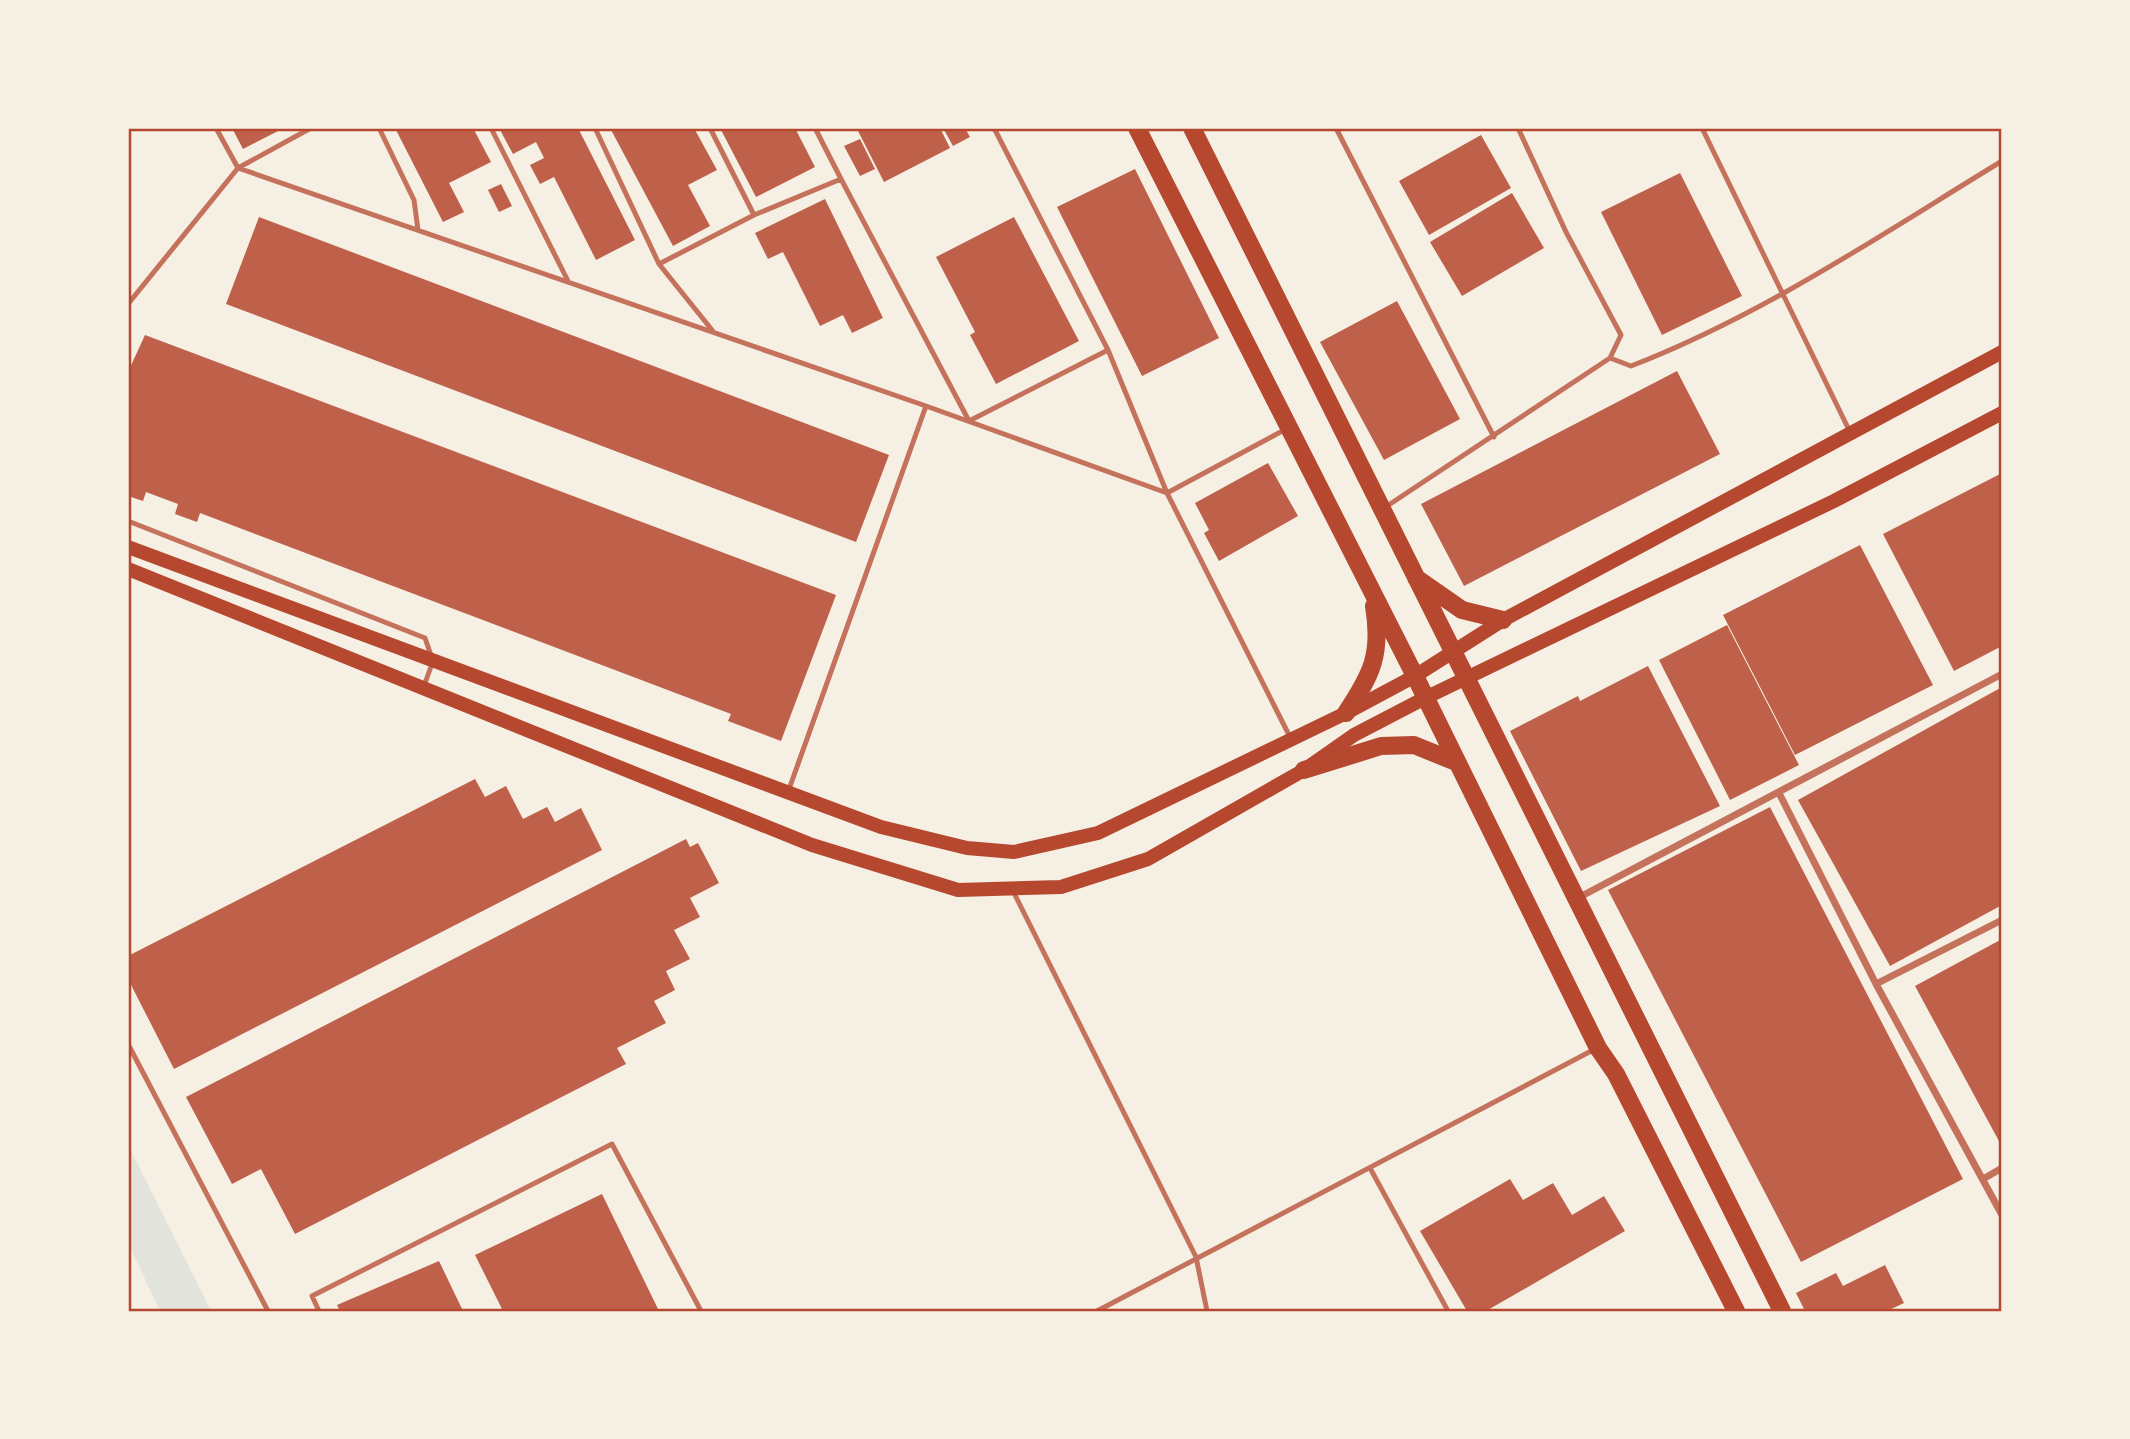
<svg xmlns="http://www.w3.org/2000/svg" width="2130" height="1439" font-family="'Sofia Sans Condensed',sans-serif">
<rect width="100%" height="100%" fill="#f6efe4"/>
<path fill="#e2e4dc" d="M128,1145L211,1311H160L128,1243Z"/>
<path fill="#bf614a" d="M232,128H284L243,149Z
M395,128H473L491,162L449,183L464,212L443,222Z
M499,128H578L635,240L596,260L554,177L540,184L530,165L544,158L536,142L513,154Z
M610,128H694L717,170L688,185L710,226L673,246Z
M720,128H795L815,167L756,197Z
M860,128H940L950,148L884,182L857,129Z
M943,128H965L970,137L953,146Z
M1481,135L1511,188L1429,235L1399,181Z
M860,139L875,169L860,176L844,146Z
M1135,169L1219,338L1142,376L1057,207Z
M1680,173L1742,296L1662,335L1601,212Z
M501,184L512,206L499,212L488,190Z
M1512,193L1544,248L1462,296L1430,242Z
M825,199L883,318L852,333L843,315L820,326L783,252L768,259L755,233Z
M259,217L889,455L856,542L226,304Z
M1014,217L1079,341L996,384L970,335L975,332L936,257Z
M1397,301L1460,419L1384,460L1320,342Z
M145,335L836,595L781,741L728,721L731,714L200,513L197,522L175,514L178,504L146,492L143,501L128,496V372Z
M1677,371L1720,454L1464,586L1421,504Z
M1268,463L1298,516L1219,561L1204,533L1209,530L1195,503Z
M2002,473V646L1954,671L1883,534Z
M1860,545L1933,685L1795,755L1723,615Z
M1727,625L1799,765L1730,800L1659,660Z
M1648,666L1720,806L1581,871L1510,731L1578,696L1580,701Z
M2002,687V905L1890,966L1798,800Z
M475,779L485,797L506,786L523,819L547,807L555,822L581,808L602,850L174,1069L128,979V956Z
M1770,807L1963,1179L1801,1262L1608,890Z
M686,839L690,847L698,843L719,883L690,898L700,917L674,930L690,959L666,971L675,990L654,1001L666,1023L617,1048L626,1064L295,1234L261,1169L232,1184L186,1097Z
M2002,939V1142L2000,1143L1915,986Z
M1510,1179L1523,1200L1553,1183L1572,1215L1604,1196L1625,1231L1486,1311H1467L1420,1231Z
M602,1194L659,1311H503L475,1255Z
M439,1261L463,1311H340L337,1305Z
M1885,1265L1904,1303L1887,1311H1805L1796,1293L1836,1273L1843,1286Z"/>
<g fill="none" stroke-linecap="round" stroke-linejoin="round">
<path stroke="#c5725c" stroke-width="5" d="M216,128L238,168L311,128
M379,128L414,200L418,230
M491,128L568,281
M595,128L659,264L754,215L710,128
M994,128L1108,350
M1336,128L1494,437
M1702,128L1850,432
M841,179L969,421L1108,350L1167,493L1288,428
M754,215L841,179L815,128
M659,264L712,330
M128,304L238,168L926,406L1167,493L1290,737
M1610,358L1631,366C1763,315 1882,234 2002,161
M1384,508L1610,358L1621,335L1566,232L1518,128
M128,521L425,638L433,661L424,686
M788,792L926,406
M1013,891L1196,1257L1207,1311
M128,1044L268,1311
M1370,1168L1448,1311
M319,1311L312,1296L612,1144L701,1311
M1097,1311L1595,1049"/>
<path stroke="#c5725c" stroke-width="7" d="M1779,793L1876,984L2002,1215
M1576,899L2002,674
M1876,984L2002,920
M1983,1179L2002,1168"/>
<path stroke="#b5482f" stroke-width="14" d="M128,547L881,827L967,848L1014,852L1098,833L1346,713L1415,676L1503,620L2002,352
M128,569L812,845L958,890L1061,887L1148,859L1304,770L1354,735L1425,698L1834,501L2002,413"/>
<path stroke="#b5482f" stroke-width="18" d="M1137,128L1415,676L1598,1048L1616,1074L1736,1311
M1192,128L1782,1311
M1416,578L1462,610L1503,620
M1346,713C1372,674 1382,654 1374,606
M1304,770L1381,746L1414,745L1456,762"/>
</g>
<rect width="2130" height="1439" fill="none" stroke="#f6efe4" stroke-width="259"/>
<rect x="130" y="130" width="1870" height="1180" fill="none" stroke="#b5482f" stroke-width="2.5"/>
</svg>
